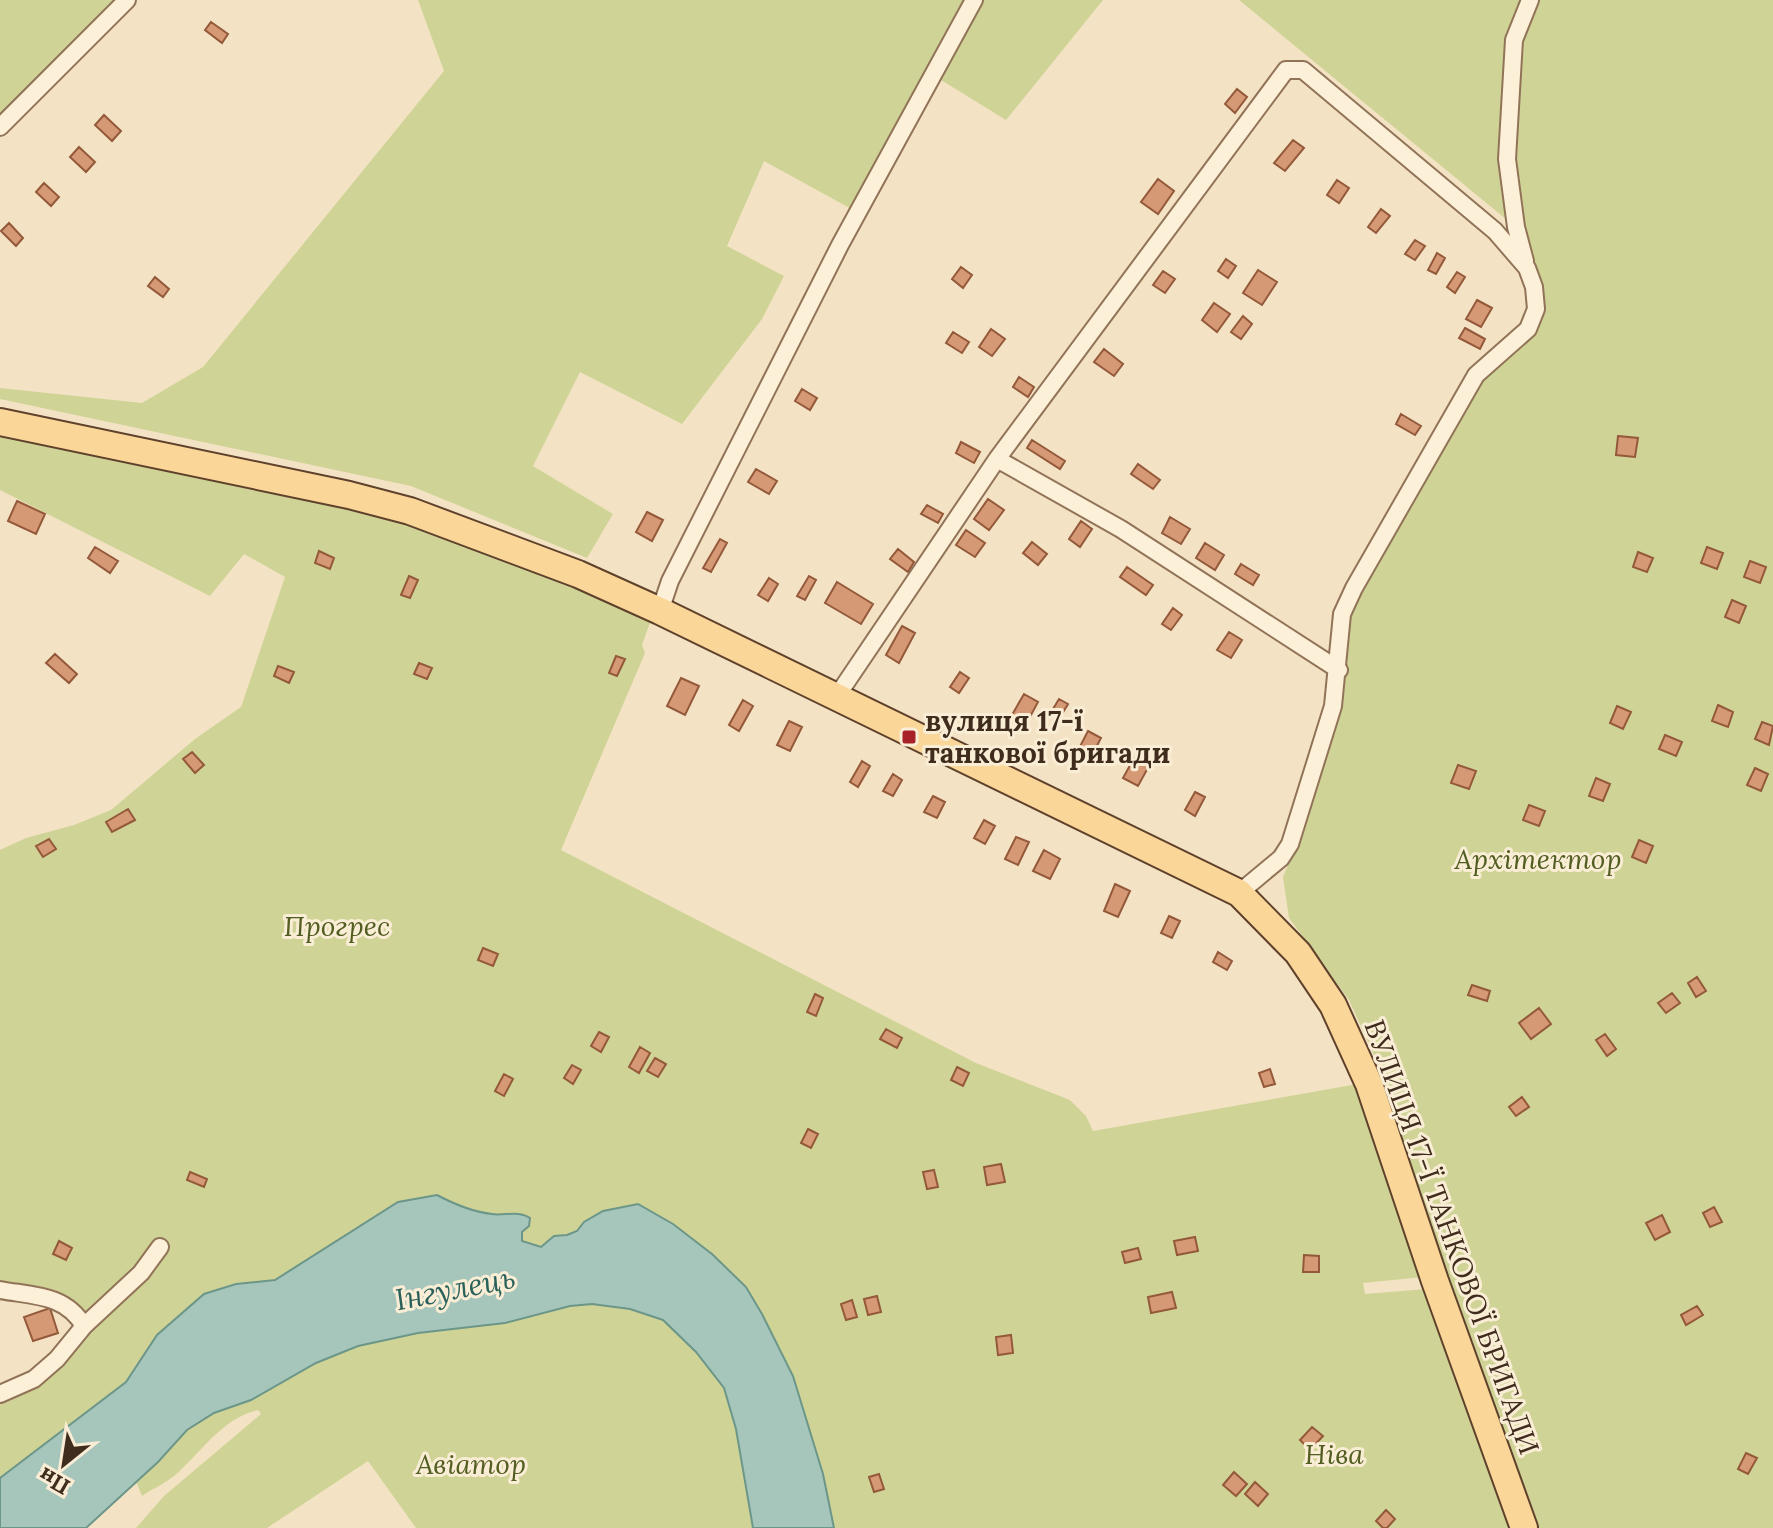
<svg xmlns="http://www.w3.org/2000/svg" width="1773" height="1528" font-family="Lora,serif">
<rect width="100%" height="100%" fill="#f3e3c4"/>
<path fill="#cfd496" d="M0,0H114L0,115Z
M418,0H1103L1006,120L928,72L855,211L764,161L727,246L784,276L762,319L682,424L580,372L533,466L613,514L587,558L411,486L0,399V388L142,403L203,367L444,71Z
M1239,0H1773V1528H1536L1446,1277L1384,1077L1349,1000L1289,918L1283,877L1296,845L1341,708L1346,670L1348,619L1357,596L1483,377L1530,334L1542,287L1523,233Z
M0,434L344,505L405,521L642,607L651,620L642,645L645,653L561,850L976,1063L1070,1100L1086,1116L1093,1131L1358,1084L1423,1277L1363,1283L1365,1294L1426,1289L1511,1528H825L721,1280L141,1359L126,1382L0,1478V1394L34,1378L84,1326L76,1313L0,1290V850L26,838L74,825L111,810L195,739L241,707L285,577L244,554L210,596L0,490Z
M592,1304L670,1311L725,1388L736,1429L753,1528H416L368,1461L267,1528H136L164,1496L261,1414L258,1410C222,1418 201,1453 174,1476C164,1484 152,1489 142,1496L132,1471L198,1415L338,1341H377L418,1333L505,1323L570,1306Z"/>
<path fill="#a6c6bb" stroke="#6c9689" stroke-width="2" d="M437,1195C454,1204 472,1212 492,1214C504,1216 519,1210 530,1218L529,1226L522,1232V1241L541,1247L554,1236L567,1235L577,1231L584,1222L603,1211L638,1204L673,1224L712,1254L746,1287L762,1314L793,1376L823,1474L834,1528H753L736,1429L724,1388L696,1352L663,1320L630,1309L592,1304L570,1306L505,1323L418,1333L358,1346L316,1363L251,1400L214,1413L187,1430L158,1462L86,1528H0V1478L126,1382L157,1335L204,1294L236,1284L275,1280L398,1202Z"/>
<path fill="#d69975" stroke="#93593a" stroke-width="2" d="M211,22L228,34L222,43L205,30Z
M1237,89L1247,97L1235,113L1225,104Z
M104,115L121,131L112,141L95,125Z
M1293,140L1304,148L1285,171L1274,163Z
M79,147L95,162L86,172L70,157Z
M1158,179L1174,191L1158,214L1141,202Z
M1337,180L1349,188L1339,203L1327,195Z
M44,183L59,197L51,206L36,192Z
M1381,209L1390,216L1376,233L1368,227Z
M9,223L23,238L16,246L1,231Z
M1415,240L1425,246L1415,260L1405,254Z
M1437,253L1445,258L1436,274L1428,270Z
M1226,259L1236,266L1228,278L1218,271Z
M961,267L972,275L963,288L952,279Z
M1258,270L1277,282L1262,305L1243,293Z
M1163,271L1175,279L1165,293L1153,285Z
M1457,272L1465,277L1455,293L1447,287Z
M155,277L169,289L163,297L148,286Z
M1477,300L1492,308L1481,327L1466,319Z
M1214,303L1230,314L1217,332L1202,320Z
M1243,316L1252,324L1241,339L1231,332Z
M1465,328L1485,339L1480,349L1459,338Z
M991,329L1005,339L992,356L979,347Z
M953,332L969,342L962,353L946,343Z
M1104,349L1123,364L1114,376L1094,362Z
M1019,377L1034,387L1028,397L1013,387Z
M802,389L817,398L810,410L795,401Z
M1401,414L1421,426L1415,435L1396,424Z
M1618,436L1638,438L1635,457L1616,455Z
M1032,440L1065,461L1060,469L1027,448Z
M961,442L980,452L974,463L956,453Z
M1138,464L1160,480L1153,489L1131,474Z
M756,469L777,481L769,494L748,482Z
M988,499L1004,510L989,530L974,519Z
M17,501L45,514L36,534L8,521Z
M927,505L943,514L938,523L921,514Z
M647,512L663,520L652,541L636,532Z
M1170,517L1190,529L1181,544L1162,533Z
M1081,521L1092,529L1080,547L1069,539Z
M966,530L985,543L975,557L956,545Z
M720,539L727,543L711,572L703,568Z
M1032,542L1047,554L1038,565L1023,553Z
M1205,543L1224,555L1215,570L1196,558Z
M95,547L118,561L110,573L88,558Z
M1707,547L1723,553L1717,569L1701,563Z
M898,549L914,562L908,572L890,559Z
M319,551L334,558L330,569L315,563Z
M1638,552L1653,558L1647,572L1633,567Z
M1750,561L1766,567L1760,583L1744,577Z
M1241,564L1259,575L1253,585L1235,574Z
M1127,567L1153,585L1146,595L1120,577Z
M409,576L418,580L410,598L401,595Z
M809,576L816,580L805,600L797,596Z
M769,578L778,584L768,601L758,595Z
M837,582L873,604L861,624L825,603Z
M1732,600L1746,606L1739,623L1725,617Z
M1173,608L1182,615L1171,630L1162,624Z
M902,626L915,633L899,663L886,655Z
M1229,632L1242,640L1231,658L1217,650Z
M55,654L77,674L69,683L46,663Z
M616,656L625,659L617,676L609,673Z
M419,663L432,668L427,679L414,674Z
M278,666L294,672L289,683L274,676Z
M960,672L969,678L959,693L950,687Z
M681,678L699,686L685,715L667,706Z
M1024,694L1038,702L1024,728L1009,720Z
M1059,699L1068,704L1059,719L1050,714Z
M743,700L753,706L739,731L729,725Z
M1718,705L1733,712L1728,727L1712,721Z
M1617,706L1631,712L1623,729L1610,723Z
M789,721L802,727L790,751L777,745Z
M1762,722L1773,726L1769,745L1755,739Z
M1088,731L1101,738L1088,763L1075,756Z
M1665,735L1682,742L1676,756L1659,749Z
M192,752L204,765L195,773L183,759Z
M1134,758L1149,766L1138,786L1123,778Z
M862,761L870,766L858,787L850,782Z
M1458,765L1476,771L1469,789L1451,783Z
M1755,768L1768,774L1761,791L1747,785Z
M893,774L902,780L893,796L883,791Z
M1596,778L1610,784L1603,801L1589,796Z
M1195,792L1205,797L1195,816L1185,810Z
M933,796L945,802L937,818L924,812Z
M1529,805L1545,811L1539,826L1523,820Z
M128,809L135,820L112,832L106,822Z
M984,820L995,826L985,844L974,838Z
M1016,837L1029,842L1018,865L1005,859Z
M49,839L56,849L43,857L36,846Z
M1639,840L1653,846L1646,863L1632,857Z
M1044,850L1060,859L1050,879L1033,871Z
M1115,884L1130,891L1118,917L1104,911Z
M1169,916L1180,921L1172,938L1161,933Z
M483,948L498,954L493,966L478,960Z
M1218,952L1232,961L1227,970L1213,962Z
M1697,977L1706,991L1696,997L1688,983Z
M1472,985L1490,991L1487,1001L1468,995Z
M1672,993L1680,1003L1666,1013L1658,1003Z
M815,994L823,998L816,1016L807,1012Z
M1539,1008L1551,1024L1531,1039L1519,1023Z
M886,1029L902,1038L897,1048L880,1039Z
M599,1032L609,1037L601,1052L591,1046Z
M1605,1034L1616,1049L1607,1056L1596,1040Z
M640,1047L650,1053L639,1073L629,1067Z
M655,1058L666,1064L658,1077L647,1071Z
M572,1065L581,1070L573,1084L564,1078Z
M957,1067L969,1073L963,1086L951,1080Z
M1270,1069L1275,1084L1264,1087L1259,1073Z
M504,1074L513,1079L504,1096L495,1091Z
M1522,1097L1529,1107L1516,1116L1509,1107Z
M808,1129L818,1134L811,1148L801,1143Z
M1001,1164L1005,1182L987,1185L984,1167Z
M934,1170L938,1187L927,1189L923,1172Z
M190,1172L207,1179L204,1187L187,1180Z
M1714,1207L1722,1222L1710,1227L1703,1213Z
M1662,1215L1670,1232L1655,1240L1646,1223Z
M1195,1237L1198,1251L1177,1255L1174,1241Z
M59,1241L72,1248L66,1260L53,1254Z
M1138,1248L1141,1259L1125,1263L1122,1252Z
M1304,1255L1319,1256V1272H1303Z
M1172,1292L1176,1308L1151,1313L1148,1297Z
M877,1296L881,1312L868,1315L864,1299Z
M852,1300L857,1317L846,1320L841,1304Z
M1697,1306L1703,1315L1686,1325L1681,1315Z
M50,1308L58,1333L33,1341L24,1317Z
M1011,1335L1013,1353L998,1355L996,1337Z
M1312,1427L1323,1436L1310,1450L1300,1440Z
M1746,1453L1757,1458L1748,1474L1738,1469Z
M1234,1472L1247,1484L1236,1496L1223,1485Z
M879,1474L884,1489L874,1492L869,1477Z
M1255,1482L1268,1494L1258,1506L1245,1494Z
M1386,1510L1395,1519L1387,1528H1383L1376,1521Z"/>
<g fill="none" stroke-linecap="round" stroke-linejoin="round">
<defs>
<path id="minor" d="M0,127L127,0
M1525,261L1516,227L1507,159L1514,40L1530,0
M997,459L1121,529L1339,670
M660,611L670,581L840,245L974,0
M837,696L997,459L1286,70H1303L1495,231L1527,268L1534,287L1536,309L1528,329L1476,375L1354,588L1342,614L1333,706L1290,844L1281,858L1239,893
M0,1290C33,1296 65,1294 84,1326
M0,1394L34,1379L57,1359L84,1326L141,1273L160,1247"/>
<path id="primary" d="M0,422L349,495L410,511L578,574L660,611L1239,893L1298,953L1333,1005L1369,1084L1435,1281L1524,1528"/>
</defs>
<use href="#minor" stroke="#917358" stroke-width="20"/>
<use href="#primary" stroke="#5f412c" stroke-width="30"/>
<use href="#minor" stroke="#fdf0d9" stroke-width="16"/>
<use href="#primary" stroke="#fad798" stroke-width="26"/>
</g>
<rect fill="#a82028" stroke="#faedd5" stroke-width="3" x="901" y="729" width="16" height="16" rx="4"/>
<g text-anchor="middle" dominant-baseline="central" stroke-width="6" stroke-linejoin="round" paint-order="stroke">
<g font-size="28" font-weight="bold" fill="#3f2c1d" stroke="#faedd5" text-anchor="start">
<text x="925" y="721">вулиця 17-ї<tspan x="925" dy="32">танкової бригади</tspan></text>
</g>
<g font-size="28" font-style="italic" fill="#525e21" stroke="#faedd5">
<text x="1538" y="859">Архітектор</text>
<text x="337" y="926">Прогрес</text>
<text x="1334" y="1454">Ніва</text>
<text x="471" y="1464">Авіатор</text>
</g>
<g font-size="28" fill="#3f2c1d" stroke="#faedd5">
<text transform="translate(1452 1237) rotate(70)">ВУЛИЦЯ 17-Ї ТАНКОВОЇ БРИГАДИ</text>
</g>
<g font-size="30" font-style="italic" fill="#2b615b" stroke="#faedd5">
<text transform="translate(455 1288) rotate(-11)">Інгулець</text>
</g>
</g>
<g transform="translate(64 1464) rotate(210)" stroke="#faedd5" stroke-width="6" paint-order="stroke">
<path d="M0-6L14 30L0 20L-14 30Z" fill="#3f2c1d"/>
<text y="-12" font-size="22" font-weight="bold" text-anchor="middle" fill="#3f2c1d">Пн</text>
</g>
</svg>
